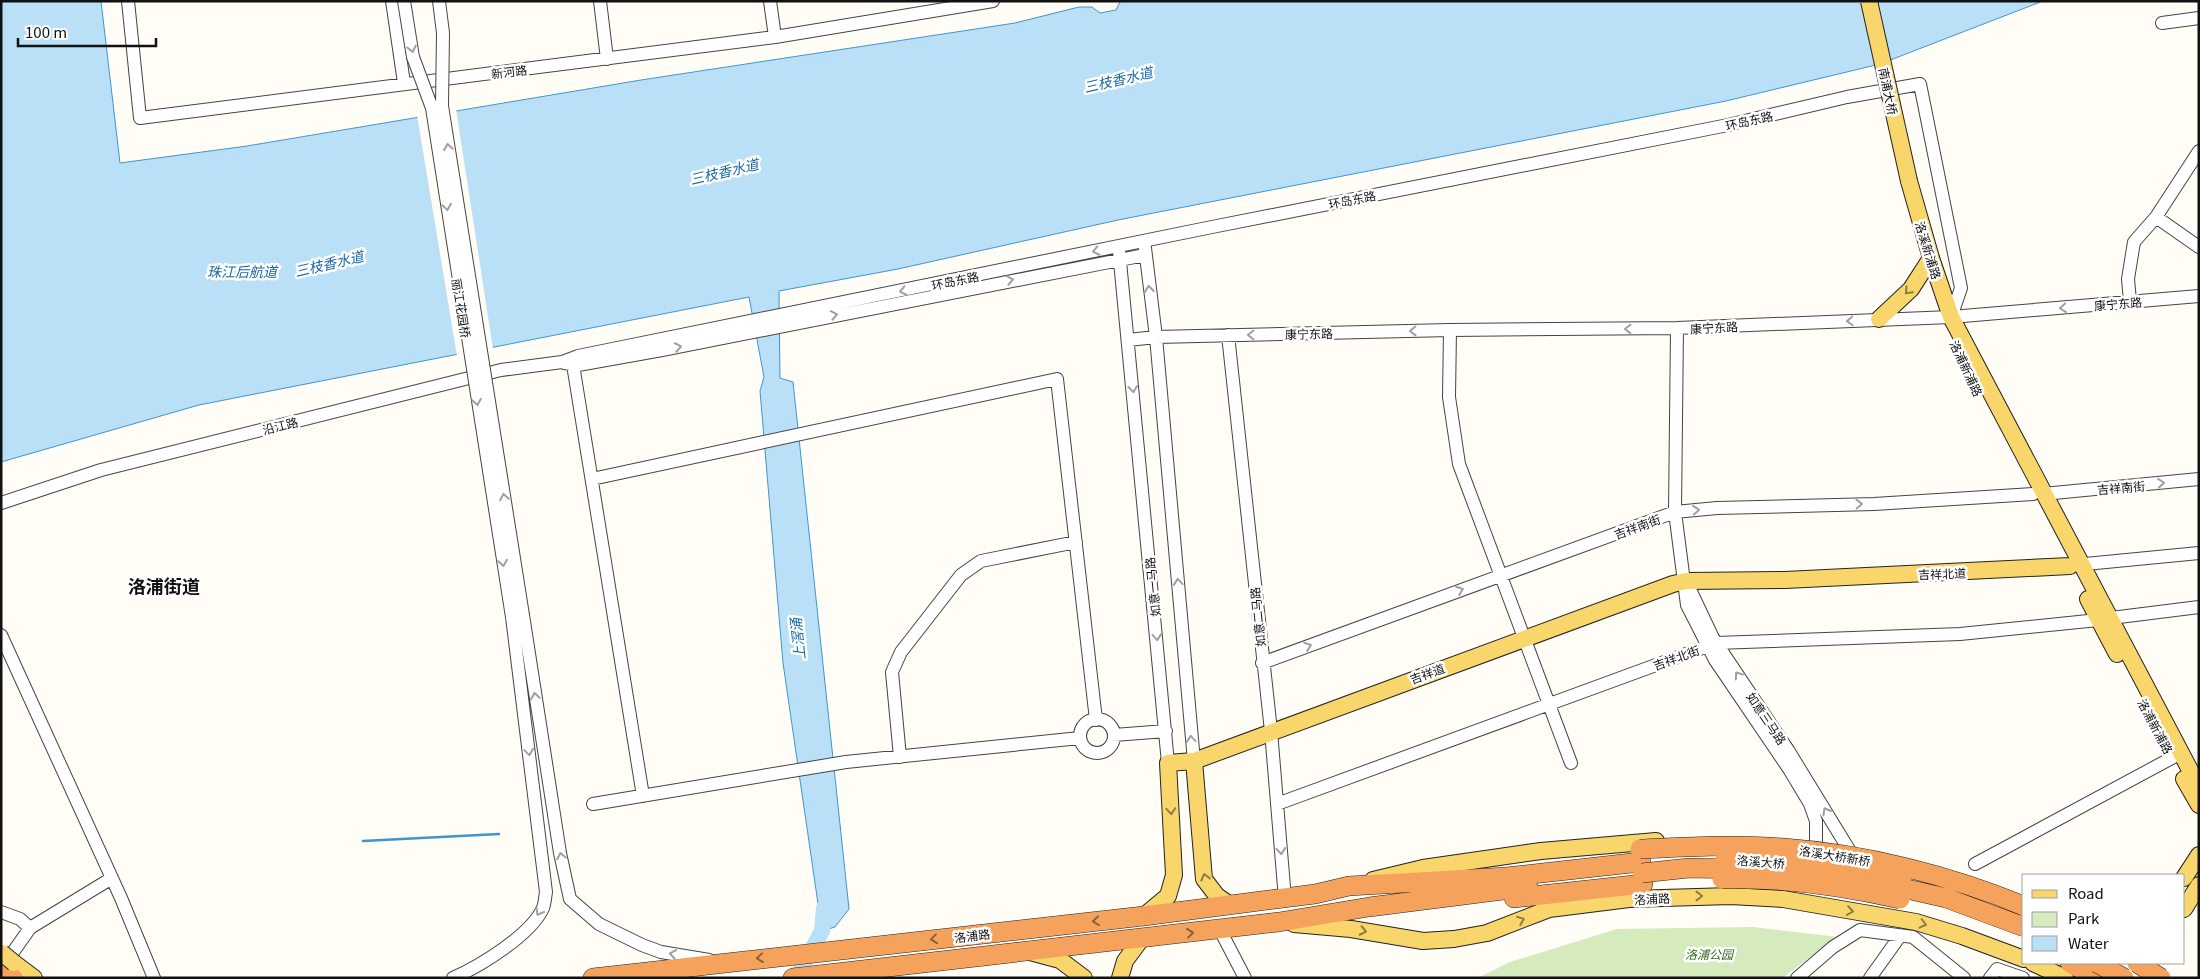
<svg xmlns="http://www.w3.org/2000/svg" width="2200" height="979" font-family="Georgia,'Noto Sans SC',serif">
<rect width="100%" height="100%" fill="#fffdf5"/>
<path fill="#d5ebbd" d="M1753,927L1838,937L1782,978H1478L1510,962L1617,929Z"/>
<path fill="#b9e0f7" stroke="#3f96cf" d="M1,1H101L120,163L247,146L641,80L1015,23L1079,7H1092L1100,13L1116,10L1120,2L1123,1H2043L1880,64L1726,101L1118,220L898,269L779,291L780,378L793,382L849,909L835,927L822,931L783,663L760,391L764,377L749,297L199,405L1,462Z"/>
<path fill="#fffdf5" d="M456,109L493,349L457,356L417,115Z"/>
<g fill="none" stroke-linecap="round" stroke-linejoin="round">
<path stroke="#3f96cf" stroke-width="2.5" d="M363,841L499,834"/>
<path stroke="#b9e0f7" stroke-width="16" d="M796,978L822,931L824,908"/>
<defs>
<path id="minor" d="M128,1L140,118L775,37L993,1
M392,1L404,83
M600,1L607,59
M770,1L775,37
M2162,23L2199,18
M2156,217L2199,247
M1145,248L1156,337L1194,761
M1119,251L1168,763
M2130,301L2128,279L2134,242L2156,217L2199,151
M1677,328L1675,512L1687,605L1715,660L1789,769L1810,804L1816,821V859
M1450,330L1449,397L1459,464L1571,763
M1228,335L1271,731L1285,899
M1128,340L1156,337L1450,330L1677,328L1951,317L2199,296
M564,363L578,365L662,350L1145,255
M574,371L643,796
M592,479L1057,379L1096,720
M2043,494L2199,479
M1,503L101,470L501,370L562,362L578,356L1207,228L1728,125L1847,97L1920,84L1961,288L1951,317
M2075,565L2199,553
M1687,583L1713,638L1788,750L1851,853
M523,615L560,853L570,899L599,924L642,945L661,952L709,960
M2111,618L2199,607
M1,635L121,898L154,978
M1262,663L1675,512L1717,508L1874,504L2033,494
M1080 736a17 17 0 1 1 34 0a17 17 0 1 1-34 0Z
M1114,735L1166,731
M900,757L892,672L901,652L961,575L981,561L1076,542
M593,804L846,762L1080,738
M1277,804L1716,643L1960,634L2098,620
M1975,864L2181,753
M1,912L20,919L30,928
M1220,930L1245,978
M4,965L30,928L112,878
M453,978C480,966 531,935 543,908C545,903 545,897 546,892L512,617
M1797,978L1833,947L1860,930L1913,937L1964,978
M1870,978L1900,936
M1990,978L1997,969L2023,978"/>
<path id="major" d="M1909,181L1931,258L1951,317L2199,787
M1879,319L1911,289L1931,258
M2088,599L2117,654
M1194,761L1204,879L1217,896L1230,905
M2184,779L2199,805
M2184,878L2199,855
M1373,880L1423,868L1541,851L1656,841
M2184,909L2199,885
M1144,916L1168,896L1174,875L1168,763L1194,761L1673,584L1686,581L1785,580L2070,566
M1294,924L1351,929L1423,941L1454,939L1487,933L1549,909L1629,899L1731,896L1783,899L1916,922L1962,936L2024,959
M1030,952L1060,960L1084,978
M14,963L34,978
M2033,963L2065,978
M1120,978L1125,961L1142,938"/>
<path id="highway" d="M1514,898L1643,884
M2070,963L2097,978
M1,972L13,978
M593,978L1144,916L1315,894L1349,886L1506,877L1641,862
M793,978L1279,922L1369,907L1528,887"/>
</defs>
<use href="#minor" stroke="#444" stroke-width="14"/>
<use href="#major" stroke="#222" stroke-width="18"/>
<use href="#highway" stroke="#222" stroke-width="20"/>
<use href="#minor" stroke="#fff" stroke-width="12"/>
<use href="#major" stroke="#f9d66b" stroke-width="16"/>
<use href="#highway" stroke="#f5a25d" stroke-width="19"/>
<defs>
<path id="minor-bridge" d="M404,1L413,57L432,108L512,617
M439,1L443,33L442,106L523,615"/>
<path id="major-bridge" d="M1869,1L1909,181
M2,953L14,963"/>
<path id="highway-bridge" d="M1640,849C1688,847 1736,844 1784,848C1865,854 1949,875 2024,906
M1725,858L1805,865L1901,879
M1642,873L1689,868L1741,869
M1722,879C1781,877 1842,886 1900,899
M1885,884L1946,898L2024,927
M2097,963L2124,978
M2137,963L2161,978"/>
</defs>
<use href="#minor-bridge" stroke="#444" stroke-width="14" stroke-linecap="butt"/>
<use href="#major-bridge" stroke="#222" stroke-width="18" stroke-linecap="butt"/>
<use href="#highway-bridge" stroke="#222" stroke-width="20" stroke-linecap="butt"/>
<use href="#minor-bridge" stroke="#fff" stroke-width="12"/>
<use href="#major-bridge" stroke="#f9d66b" stroke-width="16"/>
<use href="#highway-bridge" stroke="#f5a25d" stroke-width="19"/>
</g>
<defs><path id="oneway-chevron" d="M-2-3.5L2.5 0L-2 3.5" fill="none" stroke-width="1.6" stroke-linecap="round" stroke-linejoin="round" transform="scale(1.25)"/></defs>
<g stroke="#a0a0a0">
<use href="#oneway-chevron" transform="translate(412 49) rotate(78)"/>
<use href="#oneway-chevron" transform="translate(448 147) rotate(-99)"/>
<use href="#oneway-chevron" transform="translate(447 207) rotate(81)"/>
<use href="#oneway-chevron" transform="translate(1096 251) rotate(168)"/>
<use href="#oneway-chevron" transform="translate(1010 280) rotate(-11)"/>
<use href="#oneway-chevron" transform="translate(1149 289) rotate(-96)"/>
<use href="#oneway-chevron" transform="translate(903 291) rotate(168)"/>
<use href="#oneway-chevron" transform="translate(2063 308) rotate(175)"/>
<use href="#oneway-chevron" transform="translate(834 315) rotate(-11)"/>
<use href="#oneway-chevron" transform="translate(1850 321) rotate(177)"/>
<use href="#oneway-chevron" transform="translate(1628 329) rotate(180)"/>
<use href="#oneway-chevron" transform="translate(1413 331) rotate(179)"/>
<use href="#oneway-chevron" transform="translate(1251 335) rotate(179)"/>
<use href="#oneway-chevron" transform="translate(678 347) rotate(-11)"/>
<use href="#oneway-chevron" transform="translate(1133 389) rotate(84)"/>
<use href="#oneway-chevron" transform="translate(477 402) rotate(81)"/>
<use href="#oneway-chevron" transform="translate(2161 483) rotate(-5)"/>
<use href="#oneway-chevron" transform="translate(504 497) rotate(-99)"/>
<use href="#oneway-chevron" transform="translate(1859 504) rotate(-1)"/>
<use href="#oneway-chevron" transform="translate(1696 510) rotate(-5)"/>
<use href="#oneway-chevron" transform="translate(503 563) rotate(81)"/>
<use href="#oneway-chevron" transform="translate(1178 582) rotate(-95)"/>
<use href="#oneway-chevron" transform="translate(1460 590) rotate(-20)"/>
<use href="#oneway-chevron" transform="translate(1157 637) rotate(85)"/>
<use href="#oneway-chevron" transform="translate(1308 646) rotate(-20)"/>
<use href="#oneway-chevron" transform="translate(1738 675) rotate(-125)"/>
<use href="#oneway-chevron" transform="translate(535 696) rotate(-99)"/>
<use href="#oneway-chevron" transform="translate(1191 739) rotate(-95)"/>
<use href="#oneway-chevron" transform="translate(529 752) rotate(82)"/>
<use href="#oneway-chevron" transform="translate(1826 811) rotate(-120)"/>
<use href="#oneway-chevron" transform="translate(1281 851) rotate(85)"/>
<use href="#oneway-chevron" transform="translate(561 856) rotate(-101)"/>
<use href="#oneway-chevron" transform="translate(539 912) rotate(120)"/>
<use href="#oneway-chevron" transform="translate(673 954) rotate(-170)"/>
</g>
<g stroke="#917d42">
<use href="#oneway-chevron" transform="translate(1908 291) rotate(133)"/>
<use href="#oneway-chevron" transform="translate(1171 811) rotate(86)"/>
<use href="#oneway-chevron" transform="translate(1205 877) rotate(-104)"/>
<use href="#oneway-chevron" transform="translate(1699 896)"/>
<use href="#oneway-chevron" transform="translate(1850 911) rotate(9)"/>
<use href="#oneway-chevron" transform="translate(1521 920) rotate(-21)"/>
<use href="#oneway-chevron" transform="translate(1923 924) rotate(14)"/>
<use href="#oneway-chevron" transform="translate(1363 931) rotate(12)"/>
</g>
<g stroke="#8e613b">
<use href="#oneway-chevron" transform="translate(1096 921) rotate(174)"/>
<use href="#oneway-chevron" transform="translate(1190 933) rotate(-6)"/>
<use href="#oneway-chevron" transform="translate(934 939) rotate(173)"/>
<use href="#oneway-chevron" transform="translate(760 958) rotate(174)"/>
</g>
<g text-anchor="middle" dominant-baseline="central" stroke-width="5" stroke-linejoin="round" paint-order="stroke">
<g font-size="12" fill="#111" stroke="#fff">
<text transform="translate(509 71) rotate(-7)">新河路</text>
<text transform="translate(1889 91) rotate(78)">南浦大桥</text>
<text transform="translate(1749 120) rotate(-13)">环岛东路</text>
<text transform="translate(1352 199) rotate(-11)">环岛东路</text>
<text transform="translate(1929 250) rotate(73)">洛溪新浦路</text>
<text transform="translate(955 280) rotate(-12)">环岛东路</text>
<text transform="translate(2118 303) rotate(-5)">康宁东路</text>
<text transform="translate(462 308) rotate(81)">丽江花园桥</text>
<text transform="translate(1714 327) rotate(-3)">康宁东路</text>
<text transform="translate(1309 333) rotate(-1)">康宁东路</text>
<text transform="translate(1967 368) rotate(65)">洛浦新浦路</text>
<text transform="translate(280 425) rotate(-14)">沿江路</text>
<text transform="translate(2121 487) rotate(-5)">吉祥南街</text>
<text transform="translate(1637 526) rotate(-20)">吉祥南街</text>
<text transform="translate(1942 573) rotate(-2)">吉祥北道</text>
<text transform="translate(1152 587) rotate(-96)">如意一马路</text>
<text transform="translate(1257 617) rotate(-96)">如意二马路</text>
<text transform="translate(1676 657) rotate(-20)">吉祥北街</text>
<text transform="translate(1427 673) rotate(-20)">吉祥道</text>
<text transform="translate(1767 718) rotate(56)">如意三马路</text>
<text transform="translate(2156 726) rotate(62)">洛浦新浦路</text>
<text transform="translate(1835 855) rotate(9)">洛溪大桥新桥</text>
<text transform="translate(1761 861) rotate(5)">洛溪大桥</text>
<text transform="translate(1652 898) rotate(-3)">洛浦路</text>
<text transform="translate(972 935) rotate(-7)">洛浦路</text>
</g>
<g font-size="12" font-style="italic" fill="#2f6b1f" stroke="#fff">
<text x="1709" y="953">洛浦公园</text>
</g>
<g font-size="14" font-style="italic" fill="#1768a6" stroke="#fff">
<text transform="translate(1118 79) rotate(-13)">三枝香水道</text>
<text transform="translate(724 171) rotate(-13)">三枝香水道</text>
<text transform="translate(329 263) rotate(-13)">三枝香水道</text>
<text x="242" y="271">珠江后航道</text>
<text transform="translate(797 639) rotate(-96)">上滘涌</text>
</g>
<g font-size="18" font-weight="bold" fill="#111" stroke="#fff">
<text x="164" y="585">洛浦街道</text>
</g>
</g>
<rect width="2200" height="979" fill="none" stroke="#111111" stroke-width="5"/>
<rect x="2022" y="874" width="162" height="90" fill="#ffffff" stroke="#a0a0a0"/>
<rect x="2032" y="890" width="25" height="8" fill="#f9d66b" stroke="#a0a0a0"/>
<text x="2068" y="899" font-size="15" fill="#111111">Road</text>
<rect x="2032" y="912" width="25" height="15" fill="#d5ebbd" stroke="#a0a0a0"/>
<text x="2068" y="924" font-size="15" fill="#111111">Park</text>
<rect x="2032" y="936" width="25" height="15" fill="#b9e0f7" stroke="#a0a0a0"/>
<text x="2068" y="949" font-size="15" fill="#111111">Water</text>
<path d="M18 38v8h138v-8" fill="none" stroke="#111111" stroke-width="2.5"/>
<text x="25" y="38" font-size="15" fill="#111111" stroke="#ffffff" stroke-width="4" paint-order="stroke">100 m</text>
</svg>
